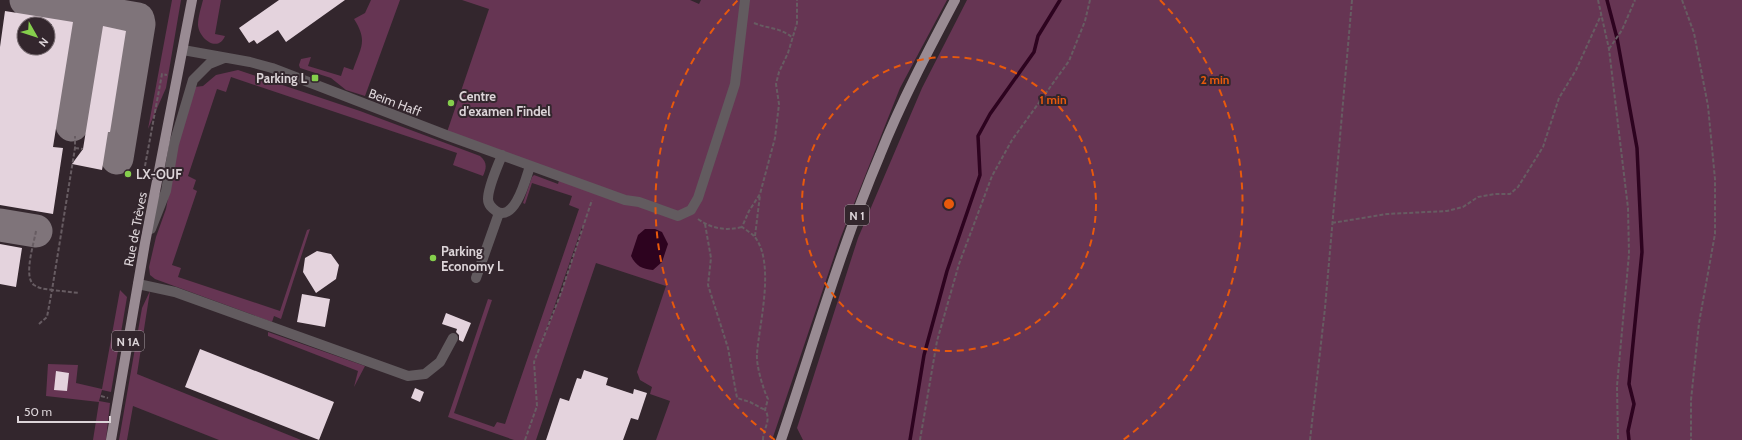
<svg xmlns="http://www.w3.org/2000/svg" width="1742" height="440" font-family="Cabin,sans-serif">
<rect width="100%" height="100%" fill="#33262d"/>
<path fill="#663553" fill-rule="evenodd" d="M172,0H181L166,88L148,129Z
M203,0H221L215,34L225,36C218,53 199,39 198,25C198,17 201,8 203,0Z
M371,0H400L365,96L346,90L331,78L300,68L299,65L301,59L311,57L308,66L341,76L344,67L353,70C361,47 368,41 354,19L365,13Z
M462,0H690L699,4L701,0H947L900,88L840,239L772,440H656L670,401L650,394L652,387L640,380L637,372L666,286L596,263L536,440H514L448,417L488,299L492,300L454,413L494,427L497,422L505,424L579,209L569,205L572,196L532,183L525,204L523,203L532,177L534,175L558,184L560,177L446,135L489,9ZM583,227L561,293L543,339L582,227Z
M967,0H1742V440H803L797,428L858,238L922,88Z
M238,70L360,111L480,156C487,162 487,167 483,176L453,165L457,153L231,77L226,92L217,89L188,176L196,180L193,189L197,191L172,265L181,268L178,277L280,311L307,230L310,229L281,319L274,316L272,322L155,279L150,275L149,267L156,237L166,209L178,144L195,87L203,86L216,75Z
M120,290L127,297L111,392L102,390L99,401L110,403L106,440H93L99,402L46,396L48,364L78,365L76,383L102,389Z
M150,291L137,374L301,440H219L133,406L127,440H119L142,308Z
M268,332L365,366L354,387L358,371L268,336Z"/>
<path fill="#2d031f" d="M645,229H655L662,232L668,244L662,262L653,270C642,269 636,266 631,256L638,235Z"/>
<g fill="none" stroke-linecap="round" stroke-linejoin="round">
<path stroke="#2d031f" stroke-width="3.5" d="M1607,0L1617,38L1637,148L1642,252L1629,384L1634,404L1628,431L1629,440
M910,440L924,355L947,271L980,175L978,136L990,114L1034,52L1038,36L1060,0"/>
<path stroke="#7f747a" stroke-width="33" d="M26,0L138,19L139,24L117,158
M72,125L90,16L87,10
M0,225L36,231"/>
</g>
<path fill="#e4d3dd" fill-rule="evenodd" d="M279,0H345L286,42L278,30L257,44L254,40L249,43L239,28Z
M5,11L73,22L53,147L63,148L53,214L0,205V47ZM24,24H52L48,48H24Z
M103,26L126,31L111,126L110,132H108L102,170L72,164L83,149Z
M0,244L22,248L16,287L0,284Z
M317,251L331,254L339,265L336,279L316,293L303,272L305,258Z
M302,294L330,299L325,327L297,322Z
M446,313L471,323L463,342L459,340V335L456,332L457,329L442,324Z
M200,349L334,402L319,440L185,387Z
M584,370L608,378L606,385L633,394L634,389L647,393L638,420L631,418L623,440H546L560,398L569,401L577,378L581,379Z
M56,371L69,373L67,391L54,390Z
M415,388L424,392L420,402L411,398Z"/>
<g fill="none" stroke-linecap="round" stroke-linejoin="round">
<path stroke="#675c62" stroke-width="2" stroke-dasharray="4 2" stroke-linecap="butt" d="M1598,0L1609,49L1628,208L1629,254L1617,386L1618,440
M1682,0L1694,33L1708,106L1715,179V234L1699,323L1691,400V440
M754,23C768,29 780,27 793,38
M1609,49L1622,30L1635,0
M75,148L83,149
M145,166L162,74L167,75
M698,219C712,229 726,231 742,227
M1332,223L1387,214L1447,211L1463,207L1478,197L1495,194H1510L1518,187L1543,147L1559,98L1576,70L1601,15
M705,224L711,258L708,285L728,348L737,398L750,402L765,410
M36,231C34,243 23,277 34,285C40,289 46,289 52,290L75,148V136
M755,236L760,195
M39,324L47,317L52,290L79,293
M101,396L108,398
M525,440L537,406L534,362L561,293L592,200
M763,440C763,429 772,420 765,410L768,399C763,389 756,365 757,354C759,324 776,262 754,236C751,233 746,230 742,227L749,211L760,194L775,138L779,104L776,84L779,72L788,53L797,23V0
M920,440L937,341L959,264L992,176L1012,140L1069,61L1085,21L1090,0
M1310,440L1325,308L1352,0"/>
<path stroke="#625b5f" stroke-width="10" d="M183,50L250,62L272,68L446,135L625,200L639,202L678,216L691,210L698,198L735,84L745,0
M502,155C497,168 488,187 488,199C488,205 492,208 496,211C515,223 526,178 530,166
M151,229L166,191L174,144L193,80L209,64L224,58
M476,278L499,213
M138,284L175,292L408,376L425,374L440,362L453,338"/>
<path stroke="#998b93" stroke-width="10" d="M111,440L145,243L192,0
M781,440C813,345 841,247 880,155C901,102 928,51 955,0"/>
</g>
<g fill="none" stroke="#e8590c" stroke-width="2" stroke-dasharray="7 5">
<circle cx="949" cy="204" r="147"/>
<path d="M775 440A293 293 0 0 1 738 0M1160 0A293 293 0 0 1 1123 440"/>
</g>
<g fill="#85cf4c" stroke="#33262d" stroke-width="1.5">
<rect x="311" y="74" width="8" height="8" rx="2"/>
<circle cx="451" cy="103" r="4"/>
<circle cx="128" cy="174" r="4"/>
<circle cx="433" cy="258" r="4"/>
</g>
<g text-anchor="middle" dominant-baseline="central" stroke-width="4" stroke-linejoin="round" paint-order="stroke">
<g fill="#33262d" stroke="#a9a0a5" stroke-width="1">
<rect x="845" y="205" width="24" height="20" rx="3"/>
<rect x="112" y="331" width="32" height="20" rx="3"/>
</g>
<g font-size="12" font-weight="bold" fill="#dcd4d8">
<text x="857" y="215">N 1</text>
<text x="128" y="341">N 1A</text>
</g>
<g font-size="13" font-weight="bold" fill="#dcd4d8" stroke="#33262d" text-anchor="start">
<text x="307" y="78" text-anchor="end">Parking L</text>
<text x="459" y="96">Centre<tspan x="459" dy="15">d'examen Findel</tspan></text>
<text x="136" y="174">LX-OUF</text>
<text x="441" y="251">Parking<tspan x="441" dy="15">Economy L</tspan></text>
</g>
<g font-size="13" fill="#dcd4d8" stroke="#33262d">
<text transform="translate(395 102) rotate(21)">Beim Haff</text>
<text transform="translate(135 229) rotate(-79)">Rue de Trèves</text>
</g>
</g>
<circle cx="949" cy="204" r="6" fill="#e8590c" stroke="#33262d" stroke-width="2"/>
<g font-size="12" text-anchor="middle" font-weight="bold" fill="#e8590c" stroke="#33262d" stroke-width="4" stroke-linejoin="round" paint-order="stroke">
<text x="1215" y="84">2 min</text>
<text x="1053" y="104">1 min</text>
</g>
<g transform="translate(36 36) rotate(129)"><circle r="19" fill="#33262d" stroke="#776c71"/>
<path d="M0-3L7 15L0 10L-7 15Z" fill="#85cf4c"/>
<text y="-6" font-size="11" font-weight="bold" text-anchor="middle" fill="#dcd4d8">N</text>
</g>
<path d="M18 416v6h92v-6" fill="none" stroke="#dcd4d8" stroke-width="2"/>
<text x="24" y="416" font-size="12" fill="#dcd4d8" stroke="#33262d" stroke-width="3" paint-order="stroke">50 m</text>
</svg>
